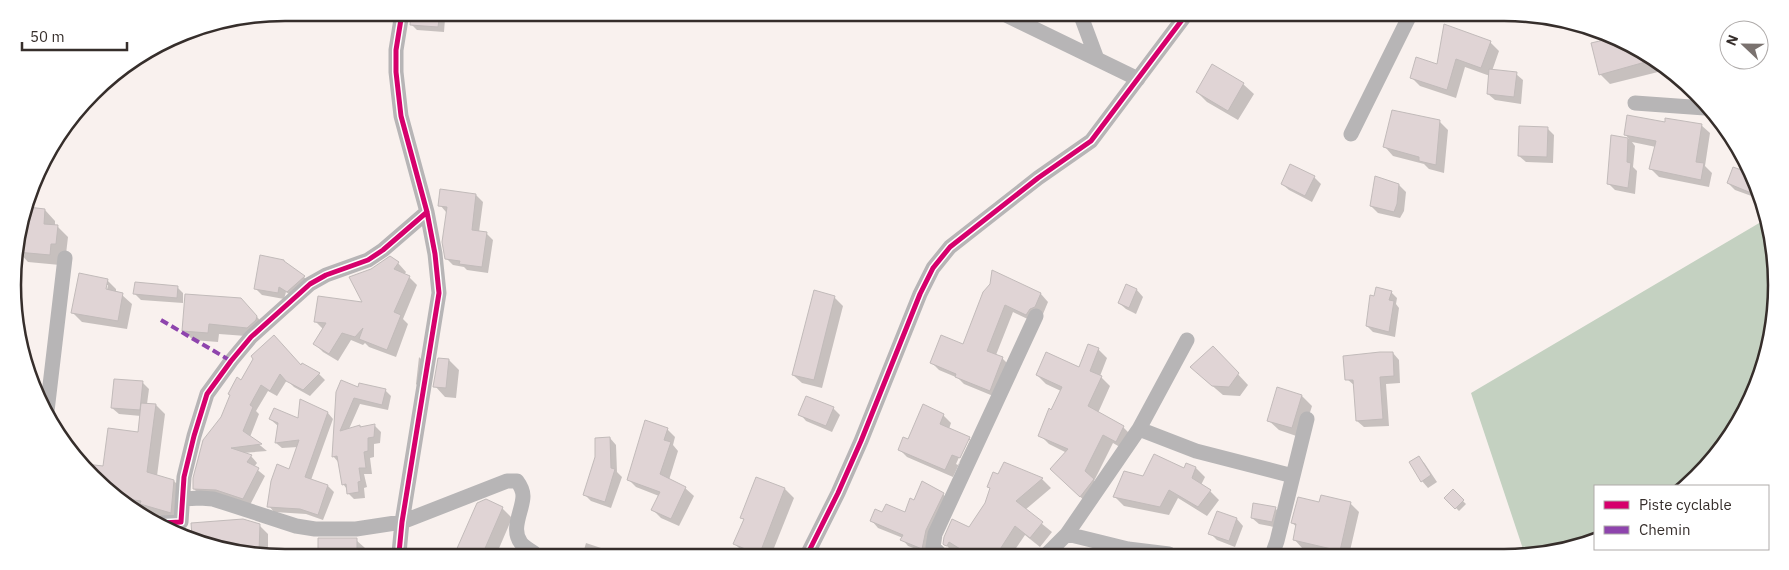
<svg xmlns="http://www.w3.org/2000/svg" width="1789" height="570" font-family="'IBM Plex Sans',sans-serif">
<rect width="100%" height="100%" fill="#f9f1ee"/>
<path fill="#c4d1c1" d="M1766,219L1771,232V338L1740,421L1687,486H1595V538L1540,555H1525L1471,393Z"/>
<path fill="#0003" fill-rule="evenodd" d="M412,13H449V19H445L444,32L417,30L411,24Z
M1102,16H1114L1108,22Z
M1133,16H1144L1139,22Z
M1610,40L1654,58L1658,72L1610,84L1600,74L1592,44Z
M1490,42L1499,51L1492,71L1516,74L1523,80L1521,104L1495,100L1488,94L1490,76L1465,67L1456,98L1420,86L1411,77Z
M1212,66L1243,84L1254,94L1238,120L1207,102L1197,92Z
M1439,121L1448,130L1444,173L1429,169L1424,164L1393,156L1385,147Z
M1666,123L1701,125L1710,133L1705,166L1712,173L1709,187L1659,177L1651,169L1656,147L1632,142L1635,146L1633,167L1637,171L1635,194L1615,190L1608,183L1612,136L1629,139L1625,134Z
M1547,128L1554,135L1553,163L1526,162L1519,156Z
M1747,174L1757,198L1735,190L1728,183Z
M1314,177L1321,184L1312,202L1289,190L1282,184Z
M1399,185L1406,192L1404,211L1400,218L1378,213L1371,206Z
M476,195L483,202L479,232L486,233L493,240L488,273L467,270L464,267L453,265L446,258V212L440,205Z
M27,209L45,210L55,221V226L58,227L68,237L66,254L60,265L28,262L18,251L19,236Z
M398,263L406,272L404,275L409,277L417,285L403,319L408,324L396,357L369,347L365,343L363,345L351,340L338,361L323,352L315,344L324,330L315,321L364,304Z
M993,272L1041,294L1048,302L1043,314L1034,322L1013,312L996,355L1002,358L1010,366L998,398L964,384L958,378L939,370L931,362L963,346L991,284Z
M304,277L310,283L294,298L286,292L284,299L262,295L255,288Z
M107,280L116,289V293L122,295L132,304L127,329L82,322L73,313ZM105,285H108L106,295Z
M1126,286L1137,290L1143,297L1136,314L1126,309L1119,303Z
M177,287L183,293V303L141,300L135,294Z
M1391,292L1397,298L1396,304L1399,308L1395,337L1373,332L1367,326L1374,298Z
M834,297L843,306L822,388L802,383L793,375Z
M251,310L266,327L258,337L219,334L218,342L193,340L183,330Z
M1098,349L1107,358L1100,376L1110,386L1098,413L1123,427L1132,436L1125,450L1113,443L1094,481L1102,489L1089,505L1060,478L1067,453L1049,444L1040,435L1061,391L1046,384L1037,375L1080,369Z
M1393,353L1399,360L1400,383L1386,384L1389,426L1364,427L1357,421L1355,386L1347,379Z
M419,357L429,367L425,393L416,384Z
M1223,358L1248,385L1240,396L1223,395L1202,377Z
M449,360L459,370L456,398L445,397L435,386Z
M301,367L319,374L325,380L310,396L294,387L287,380L277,396L268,391L256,411L259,414L250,437L267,451L243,453L251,456L257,463L254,467L265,476L250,505L200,495L194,489L222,418L241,382Z
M142,382L149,389L147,404L156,405L165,414L157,476L174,481L183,490L180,521L150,513L147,509L128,506L88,466L104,467L140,434L141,416L119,414L112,408Z
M359,388L385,390L391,396L388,410L360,404L349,429L360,426L362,428L375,426L381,432L380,443L374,444V457L370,458L372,474H364L367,487L364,488L365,498L354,499L348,493L347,489L343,484L339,463L333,456L338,392Z
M1302,396L1312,406L1302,438L1279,430L1268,420Z
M833,408L840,415L832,432L806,421L800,414Z
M328,413L333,419L311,480L328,486L334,492L323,520L306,514L274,512L269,506L290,470L298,447L282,448L276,443L278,426L270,419L299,420Z
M943,415L951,423L949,429L969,438L977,446L968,466L960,462L953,477L907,457L899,449ZM967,440H970L958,465L956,464Z
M667,429L675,437L673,445L678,451L669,480L685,488L694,496L679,526L661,518L653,510L659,496L636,487L628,479Z
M610,438L616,445L617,472L622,477L611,508L591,501L584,494Z
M1419,457L1425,464L1437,482L1428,488L1422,481Z
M1004,464L1042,479L1051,488L1025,510L1052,532L1040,547L1025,535L1012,554H965L959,550L957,554H955L944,543L970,529L986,503Z
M1187,464L1196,468L1205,477L1201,485L1210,491L1219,500L1207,516L1178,498L1169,515L1124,506L1115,497L1143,477L1185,470Z
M785,489L794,498L772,553H744L735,544L744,520L742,518Z
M1453,491L1466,504L1459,511L1446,498Z
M943,494L949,501L933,537L929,554L908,546L902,539L903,538L878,528L872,521L883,514L906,513L915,502Z
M1320,503H1350L1359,512L1349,555H1333L1302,548L1294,539L1297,527L1292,523Z
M502,508L512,518L497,553H464Z
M1275,508L1282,515L1279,528L1259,524L1252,518Z
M1218,512L1237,519L1243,526L1235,547L1217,540L1210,533Z
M259,525L268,534V548L285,552H232L193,536Z
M319,540H356L365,548V553L319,552Z
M586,543L610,551L612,553H583Z
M434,549L442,553H432Z"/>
<path fill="#e0d4d5" stroke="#c2bbba" d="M411,13H440L438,27L410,25Z
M1444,24L1491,41L1481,68L1456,59L1447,90L1410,78L1416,57L1437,64Z
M1608,39L1656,59L1599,75L1591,43Z
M1212,64L1244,83L1228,111L1196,92Z
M1489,69L1517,72L1514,97L1487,94Z
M1392,110L1440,120L1436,165L1419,161V157L1383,147Z
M1627,115L1665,122V118L1702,124L1696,162L1704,163L1701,180L1649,169L1656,141L1624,135Z
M1519,126L1548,127L1547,157L1518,156Z
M1611,135L1628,138L1627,162L1631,163L1628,188L1607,184Z
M1290,164L1315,176L1305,196L1281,184Z
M1733,167L1747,172L1756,195L1727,183Z
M1375,176L1399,184L1397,204L1394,212L1370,206Z
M440,189L476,194L472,230L487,232L482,267L459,264L460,261L445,259L442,242L447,207L438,206Z
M28,207L45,209L44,224L58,225L56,244H51L50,255L17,252L18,238Z
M260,255L284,260V261L305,276L287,292L279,287L278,293L254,289Z
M390,256L399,262L394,269L410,276L394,312L401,315L387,350L359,339L363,328L355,337L342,333L329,354L313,344L326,323L314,322L318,296L362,302L349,277L371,269Z
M992,270L1041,293L1035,307L1030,309L1026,315L1005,305L987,351L1003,357L990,391L955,377L956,374L930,363L941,335L963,344L983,292L990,284Z
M79,273L108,279L106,289L123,293L118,321L71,313Z
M135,282L178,286L177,298L133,294Z
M1126,284L1137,289L1129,308L1118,303Z
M1376,287L1392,291L1389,300L1394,301L1389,332L1366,326L1370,295L1374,296Z
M814,290L835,296L814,380L792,375Z
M185,294L241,298L257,316L256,320L247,328L209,324L208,333L182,331Z
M274,335L301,365L302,363L320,373L303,390L286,381L280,374L270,391L261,385L250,405L253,407L243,431L262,444L231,448L252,455L247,462L259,468L243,499L216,490L193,489V478L203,440L221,417L230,395L228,394L237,377L241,380L253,359L251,356Z
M1088,344L1099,348L1090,371L1102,376L1088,406L1124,426L1116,442L1103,435L1085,471L1094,479L1080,497L1050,469L1068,449L1038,436L1049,408L1051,410L1062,387L1036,375L1046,352L1079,367Z
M1213,346L1239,373L1229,387L1212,386L1190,367Z
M1380,352H1393L1394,376L1380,377L1383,419L1356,421L1353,380H1345L1343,356Z
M438,358L449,359L446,388L433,387Z
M114,379L143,381L140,410L111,408Z
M341,380L358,387L359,383L386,389L382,405L354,398L340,431L360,425V427L375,424L374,437L368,438V451L364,452L366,468H359L361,481L358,482L359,492L347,494L346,484L342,485L337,456L332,457L336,392Z
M1277,387L1302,395L1292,428L1267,421Z
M806,396L834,407L826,426L798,415Z
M300,399L328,412L305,477L328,485L318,515L300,509L267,507L271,481L277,464L289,469L299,440L275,443L278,423L269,419L274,408L298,418Z
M141,403L156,404L147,472L174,480L171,513L140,504L141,501L120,498L86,464L103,466L108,428L138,432Z
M923,404L944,414L940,424L970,437L960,458L952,455L945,470L898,450L903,437L908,439Z
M645,420L668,428L664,440L671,442L660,474L686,487L671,519L651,510L660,492L627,480Z
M610,437L611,468L615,469L605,502L583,495L595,457V438Z
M1154,454L1184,468L1186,463L1196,467L1192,478L1211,490L1198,507L1169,490L1160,507L1113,497L1124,471L1143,476Z
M1419,456L1431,475L1421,482L1409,462Z
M1004,462L1043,478L1016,501L1043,522L1030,538L1015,526L997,554H968L949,542L947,546L944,545L943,544L944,537L952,519L969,527L985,503L990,488L987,487L993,472L998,474Z
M756,477L785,488L760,553H755L733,544L744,519L740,518Z
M922,481L944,493L926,530L922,549L900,540L903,535L870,521L875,509L882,512L886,504L905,512L910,498L914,500Z
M1453,489L1464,500L1455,509L1444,498Z
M1321,495L1351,502L1340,551L1293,540L1296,524L1291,523L1298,497L1319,502Z
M486,499L503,507L483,553H455L477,503Z
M1253,503L1276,507L1272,522L1251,518Z
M1217,511L1237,518L1229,541L1208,534Z
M243,519L260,524L259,552H232L192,536L191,523Z
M318,538H357V552H318Z"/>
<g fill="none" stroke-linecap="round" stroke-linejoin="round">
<path stroke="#b7b5b6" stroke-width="15" d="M1006,15L1138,79
M1081,16L1097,59
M1635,103L1705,108
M1351,134L1409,17
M47,411L65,258
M1139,429L1196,451L1293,476
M183,499L200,498L213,499L296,526L315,529H356L402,522L507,481H517C520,485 523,490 523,496C523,510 510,529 521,543C524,547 530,550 534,553
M161,523L181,522L184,477L194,436L207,394L231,361L251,337L310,284L326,275L368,260L383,250L427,212
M1067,534L1139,429L1187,340
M399,553L402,522L439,293L435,254L427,212L401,116L396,72V50L402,13
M808,553L838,493L861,441L920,294L933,268L950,247L1038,178L1091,141L1185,16
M940,554L933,547L935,534L1036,316
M1047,554L1067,534L1128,549L1169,554
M1272,555L1277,541L1307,419"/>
<path stroke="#8e44ad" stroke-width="4" stroke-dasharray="8 4" stroke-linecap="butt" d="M161,320L231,361"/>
<defs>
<path id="cycleway" d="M161,523L181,522L184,477L194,436L207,394L231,361L251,337L310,284L326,275L368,260L383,250L427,212
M399,553L402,522L439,293L435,254L427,212L401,116L396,72V50L402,13
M808,553L838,493L861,441L920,294L933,268L950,247L1038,178L1091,141L1185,16"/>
</defs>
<use href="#cycleway" stroke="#fff" stroke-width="8"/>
<use href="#cycleway" stroke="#d6006c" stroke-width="5"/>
</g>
<path d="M0 0H1789V570H0ZM285 21H1504A264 264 0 0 1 1768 285V285A264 264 0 0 1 1504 549H285A264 264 0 0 1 21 285V285A264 264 0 0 1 285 21Z" fill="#fff" fill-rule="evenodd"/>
<path fill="none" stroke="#362e2b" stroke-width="2.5" d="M285 21H1504A264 264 0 0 1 1768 285V285A264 264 0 0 1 1504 549H285A264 264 0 0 1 21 285V285A264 264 0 0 1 285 21Z"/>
<rect x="1594" y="485" width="175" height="65" fill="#ffffff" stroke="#afabaa"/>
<rect x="1604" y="501" width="25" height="8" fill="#d6006c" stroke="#afabaa"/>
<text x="1639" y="510" font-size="15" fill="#362e2b">Piste cyclable</text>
<rect x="1604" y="526" width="25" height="8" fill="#8e44ad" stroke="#afabaa"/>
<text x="1639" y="535" font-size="15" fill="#362e2b">Chemin</text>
<g transform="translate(1744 45) rotate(292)"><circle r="24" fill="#ffffff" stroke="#afabaa"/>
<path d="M0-4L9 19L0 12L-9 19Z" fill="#7a726f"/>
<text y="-8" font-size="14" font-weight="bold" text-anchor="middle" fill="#362e2b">N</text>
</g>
<path d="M22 42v8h105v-8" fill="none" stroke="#362e2b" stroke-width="2.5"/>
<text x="30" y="42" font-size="15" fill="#362e2b" stroke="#ffffff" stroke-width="4" paint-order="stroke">50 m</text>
</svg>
